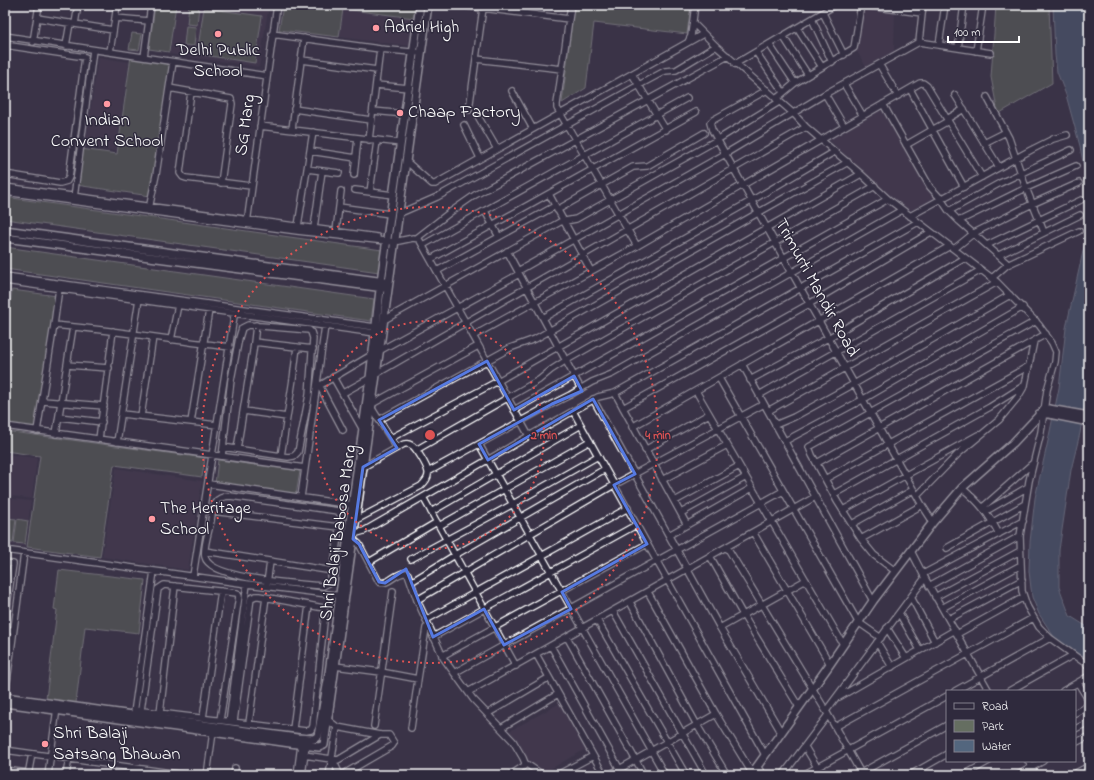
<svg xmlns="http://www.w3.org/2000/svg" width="1094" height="780" font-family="'Indie Flower',sans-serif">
<rect width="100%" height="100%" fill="#3a3347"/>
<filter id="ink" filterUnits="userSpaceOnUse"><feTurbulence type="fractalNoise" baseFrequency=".025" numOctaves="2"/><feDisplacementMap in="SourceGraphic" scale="8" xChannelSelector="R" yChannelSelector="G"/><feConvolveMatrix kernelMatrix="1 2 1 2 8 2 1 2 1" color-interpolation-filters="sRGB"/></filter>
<g filter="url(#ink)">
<path fill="#483e53" d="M177,5H269L259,67L169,54Z
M861,8L895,12L894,52L866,67L855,48Z
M343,9L414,18L409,46L339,37Z
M98,57L129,62L116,151L85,147Z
M884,107L935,199L908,212L829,140Z
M5,454L37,458L32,499L5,495Z
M116,468L202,481L188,570L102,557Z
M5,498L31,501L25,547L5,545Z
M560,703L586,749L545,772L534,764L529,765L508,732Z"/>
<path fill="#656e61" stroke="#b2b6b0" d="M155,5H176L169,52L149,49Z
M189,5L199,6L197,25L187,24Z
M283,5H415L414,18L343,9L339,37L279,30Z
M574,5H691L687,34L594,23L586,88L562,103Z
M996,5H1049L1052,83L998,114L991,77Z
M204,8L262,16L255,63L197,54Z
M186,26L196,27L194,46L184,45Z
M132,33L142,34L139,50L129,49Z
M131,56L170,61L150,196L76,185L81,149L117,154Z
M5,197L382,250L379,272L5,219Z
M5,247L374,299L371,321L5,269Z
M12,290L57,296L39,428L5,424V334H6Z
M5,431L205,458L202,477L114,465L100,557L27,547L40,456L5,451Z
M218,460L300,471L296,495L215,484Z
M5,518L16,519L13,543L5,542Z
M17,519L28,521L25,544L14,543Z
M59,570L145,580L139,633L85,627L76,703L46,699L57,610L54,609Z"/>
<path fill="#53667e" stroke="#98a3b2" d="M1053,5H1084L1086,84L1089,98V311L1086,326L1088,386L1080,433L1071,470L1059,550V587L1070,616L1089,628V661L1054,637L1039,614L1032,597L1029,571L1030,542L1035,498L1048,441L1059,388L1066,328L1086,238L1089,214L1087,184L1080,146L1066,95L1057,72L1055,55Z"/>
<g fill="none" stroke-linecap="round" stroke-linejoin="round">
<defs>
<path id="minor" d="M458,5L569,19
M571,5L557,104V108L637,246
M861,5L922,13
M823,13L844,55
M37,18L113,30
M115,18L149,21
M812,19L832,62
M693,23L716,46L794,114L806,127L861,174L888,199L997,282L1039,325L1052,343L1056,352L1055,362L1047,390L1041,432L1029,481L1020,536L1022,591L1027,606L1039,627L1050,638L1089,666
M75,24L78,5
M797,28L822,67
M272,34L380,49L421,53
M5,36L267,76
M783,36L808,75
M33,42L39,5
M688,42L691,36L695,5
M919,42L923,5
M769,44L795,83
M939,45L945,5
M66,46L70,23
M958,48L964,5
M5,50L8,46H11L85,57L69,177L67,181L60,183L5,174
M976,51L983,5
M110,52L117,5
M756,52L783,92
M144,57L151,5
M476,59L562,69
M302,60L377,70
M735,64L832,7
M879,64L898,96
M632,74L666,130
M844,84L863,116
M376,85L409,88
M169,88L231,99L232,104L221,183
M910,89L964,187
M767,90L713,120L710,123L712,130L922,505L933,522
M512,91L533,129
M191,92L180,173L183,177L186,178L251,186
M825,94L844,126
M955,95L999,167
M987,97L1009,138L1026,188L1044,232
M776,99L795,83L854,48L861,5
M883,104L930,187L941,199L949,211L959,221L1008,264
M294,109L371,120
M469,110L483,8
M373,111L405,114
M479,118L497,149
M947,119L964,109
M464,125L480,158
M260,126L401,143
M292,129L304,38
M369,140L380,49
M984,143L1006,132
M906,145L948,121
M310,151L356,158
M406,161L432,184H435L703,34
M307,169L339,173
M354,175L358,138
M5,187L377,237
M355,190L393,195
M5,192L297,231L394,242L413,238L419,239L529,436L364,531L354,534
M370,192L377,141
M549,194L591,271
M74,198L93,50
M339,207L390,214
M149,209L156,175L173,62
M557,210L633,167L647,166L704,133
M485,211L499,237
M949,211L1000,183L1071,150
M398,214L437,197L639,85L665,71L676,70L716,46
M910,216L1031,150L1053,139L1067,135
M959,221L1026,188L1076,166
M247,223L277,5
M298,226L313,132
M314,228L322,171
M336,231L341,191
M417,238L449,213L475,195L728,56
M423,245L687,98
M987,245L1081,200
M954,249L974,233L1032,204L1079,183
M507,251L581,389
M999,255L1080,215
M431,259L696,112
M437,271L555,206
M518,271L725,154L825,94L919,42L991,53
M5,276L375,327
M992,278L1007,265L1079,231
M5,281L375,333
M543,318L751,201L834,152
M384,320L560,222L576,219L717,140L779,102
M54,325C113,330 171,340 230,347
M473,336L637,246L920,83H923L927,86L982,177
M171,340L178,305
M254,342L313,349
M379,351L519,274
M742,364L873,601
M67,365L109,368
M376,374L806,127
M333,377L363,430
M719,378L858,622L881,638
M750,380L828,338L965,258
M318,383L343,430
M319,386L373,354
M696,391L843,644
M343,393L370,378
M615,393L687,525
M759,395L981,270
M593,399L720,628L781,732
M43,401L104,406
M372,404L478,346
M371,407L397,448
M623,408L809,304L931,232
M514,410L888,199
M244,411L287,417
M573,411L765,755
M768,411L997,282
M122,414L217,425
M141,416L153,337
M59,417L102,422
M379,420L510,348L535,339L848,162
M191,422L209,310
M775,425L794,417L854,384L1010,295
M5,426L305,468
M632,427L950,246
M37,431L54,325L59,288
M56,434L73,327
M529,436L598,397L615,393L918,222
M391,438L498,381L861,174
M99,439L113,331
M785,441L862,400L1023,307
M117,442L139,299
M479,444L665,775
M237,449L253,351L256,325
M416,450L539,380L551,370L565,361L875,186
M645,450L709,414
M222,456L231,380L239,338L242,328L248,325L309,330L311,332L313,338L309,395L298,452L294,456L288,457L223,447
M281,456L293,379L297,347
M817,463L1046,334
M428,472L552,404L570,395L592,382L612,374L902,210
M825,479L1029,366
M662,480L727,445
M209,484L352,505
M962,488C980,503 988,513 999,534
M834,494L990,407L1025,385
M230,496L338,511L341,516L333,571L329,583L323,586C303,584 210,580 205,557C203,548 209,531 211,521C213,506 213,497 230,496Z
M917,496L958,454L999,420L1018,397L1025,385L1034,341
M301,497L325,326
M423,497L516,666
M675,501L739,466
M983,507L1033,463
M204,510L339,527
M843,510L978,435
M986,511L1028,487
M431,512L581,425
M681,513L746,477
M356,520L421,486C425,482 429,478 428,472C427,466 416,447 411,445C408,443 407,444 404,444L363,467
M852,524L913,490
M439,526L590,441
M753,532L830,664
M669,535L752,488
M353,539L359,544L379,582C389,586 395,572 406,573L408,574L417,600L444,659L473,699L513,741L523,758L525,763L524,766L510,775
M861,539L922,505
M727,547L826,711L862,775
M947,548L1025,504
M5,550L247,584L343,596
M205,551L333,571
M911,551L925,578L989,691
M710,556L743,615L799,707
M411,559L513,504L598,456
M369,562L437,522
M5,563L13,564L5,620
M895,571L874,555L861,539L837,501L812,455L809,447L1036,321
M923,574L1023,521
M193,576L235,310
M411,582L455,555L605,469
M267,583L270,562
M929,586L1020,536
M648,592L716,714L752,773
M911,597L935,642
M935,597L1020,551
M417,600L614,485L764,404
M630,602L697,725L727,775
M942,608L1021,565
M613,611L706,775
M899,613L920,650
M949,619L1022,580
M426,620L628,508
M597,620L686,775
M720,628L806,580
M887,628L906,658
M5,629L13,631
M957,634L1024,597
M433,637L636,525
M567,637L644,775
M877,642L892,667
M551,646L623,775
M536,654L604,775
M442,656L647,544
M335,666L381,672L418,679
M454,673L783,491
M1078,683L1089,701
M955,691L1050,638
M1009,691L1073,655
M1063,691L1089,676
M468,692L815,497
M5,697L24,553
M839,697L955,630
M135,710L306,731L311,730L313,726L325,613L324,608L259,596H256L251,598L234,721
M141,710L158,589L164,585L237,593L239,596L220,720
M826,711L925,578
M134,713L154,571
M160,713L175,586
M1075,713L1089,705
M487,714L548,678
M203,718L221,591
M328,720L337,727L380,735H389L394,743L392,746L342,775
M229,723L247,584
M249,723L266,597
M374,726L393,591
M835,727L1033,618
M411,728L418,679L426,628
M501,728L558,694
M293,729L309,605
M1075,729L1089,722
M1075,743L1089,736
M805,747L817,767
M5,750L186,775
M304,755L338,760L380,735
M333,760L340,775
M1028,761L1036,775
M525,763L543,775
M757,766L763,775
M5,770L28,773
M28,775L32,754
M48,775L57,708
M66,775L69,758
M207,775L213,732
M234,775L235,768
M297,775L301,745
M302,775L306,745
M329,775L337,727
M557,775L593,756
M609,775L716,714
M783,775L828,715
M803,775L947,696
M857,775L947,725
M910,775L947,754
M964,775L989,761
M1018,775L1043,761
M1072,775L1089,766"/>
<path id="tertiary" d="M5,11L6,5
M5,230L385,282
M5,238L384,288
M1039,414H1049L1089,422
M5,697L297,738L314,739L318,736L328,680L370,378L381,281L420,5
M5,703L311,746L319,747L324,745L428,5
M751,775L830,664L873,601L933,522L962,488L1013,443L1044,410L1049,409L1089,416"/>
</defs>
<use href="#minor" stroke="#fff" stroke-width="8"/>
<use href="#tertiary" stroke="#fff" stroke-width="10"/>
<use href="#minor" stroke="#2f2a3d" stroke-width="5.5"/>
<use href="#tertiary" stroke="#2f2a3d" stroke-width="7"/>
</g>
</g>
<path d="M0 0H1094V780H0ZM487,361L514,410L574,376L582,391L552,404L479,444L488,460L593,399L635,474L614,485L647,544L562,592L571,609L504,645L484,609L433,637L406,569L385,583L379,582L359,544L353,539L363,467L397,448L379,420Z" fill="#3a3347" fill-opacity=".55" fill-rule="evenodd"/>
<path fill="none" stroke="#567ae2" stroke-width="3" stroke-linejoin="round" d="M487,361L514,410L574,376L582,391L552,404L479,444L488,460L593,399L635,474L614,485L647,544L562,592L571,609L504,645L484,609L433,637L406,569L385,583L379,582L359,544L353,539L363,467L397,448L379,420Z"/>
<g fill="none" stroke="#de5353" stroke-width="2" stroke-dasharray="2 4">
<circle cx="430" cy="435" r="114"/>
<circle cx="430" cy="435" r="228"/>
</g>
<g fill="#ff9aa2" stroke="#2f2a3d" stroke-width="1.5">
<circle cx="376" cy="28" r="4"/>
<circle cx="218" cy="34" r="4"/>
<circle cx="107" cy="104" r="4"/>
<circle cx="400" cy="113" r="4"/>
<circle cx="152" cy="519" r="4"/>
<circle cx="45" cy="744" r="4"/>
</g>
<g text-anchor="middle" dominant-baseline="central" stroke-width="3" stroke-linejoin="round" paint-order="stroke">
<g font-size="18" fill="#fff" stroke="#2f2a3d" text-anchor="start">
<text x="384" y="28">Adriel High</text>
<text x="218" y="51" text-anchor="middle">Delhi Public<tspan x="218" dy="21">School</tspan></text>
<text x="408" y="113">Chaap Factory</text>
<text x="107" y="121" text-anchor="middle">Indian<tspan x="107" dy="21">Convent School</tspan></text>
<text x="160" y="509">The Heritage<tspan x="160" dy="21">School</tspan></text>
<text x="53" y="734">Shri Balaji<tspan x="53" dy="21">Satsang Bhawan</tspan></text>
</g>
<g font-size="18" fill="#fff" stroke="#2f2a3d">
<text transform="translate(246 125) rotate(-82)">SG Marg</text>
<text transform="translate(816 288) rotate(61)">Trimurti Mandir Road</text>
<text transform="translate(339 533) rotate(-82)">Shri Balaji Babosa Marg</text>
</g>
</g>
<circle cx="430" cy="435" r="6" fill="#de5353" stroke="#2f2a3d" stroke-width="2"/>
<g font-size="12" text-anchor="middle" font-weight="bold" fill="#de5353" stroke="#2f2a3d" stroke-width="3" stroke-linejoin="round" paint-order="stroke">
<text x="544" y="439">2 min</text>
<text x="658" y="439">4 min</text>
</g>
<rect width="1094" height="780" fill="none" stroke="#2f2a3d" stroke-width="20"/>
<rect x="10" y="10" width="1074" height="760" fill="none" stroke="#fff" stroke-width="1.5" filter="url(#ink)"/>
<rect x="946" y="690" width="130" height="72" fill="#2f2a3d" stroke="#827f8b"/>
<rect x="954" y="703" width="20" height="6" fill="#2f2a3d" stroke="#827f8b"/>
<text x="982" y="710" font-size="12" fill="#ffffff">Road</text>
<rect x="954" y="720" width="20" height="12" fill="#656e61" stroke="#827f8b"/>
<text x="982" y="730" font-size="12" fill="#ffffff">Park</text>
<rect x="954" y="740" width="20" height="12" fill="#53667e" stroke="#827f8b"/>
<text x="982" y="750" font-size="12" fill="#ffffff">Water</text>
<path d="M948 36v6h71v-6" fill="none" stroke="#ffffff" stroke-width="2"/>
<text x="954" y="36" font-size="12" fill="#ffffff" stroke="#2f2a3d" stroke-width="3" paint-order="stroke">100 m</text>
</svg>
